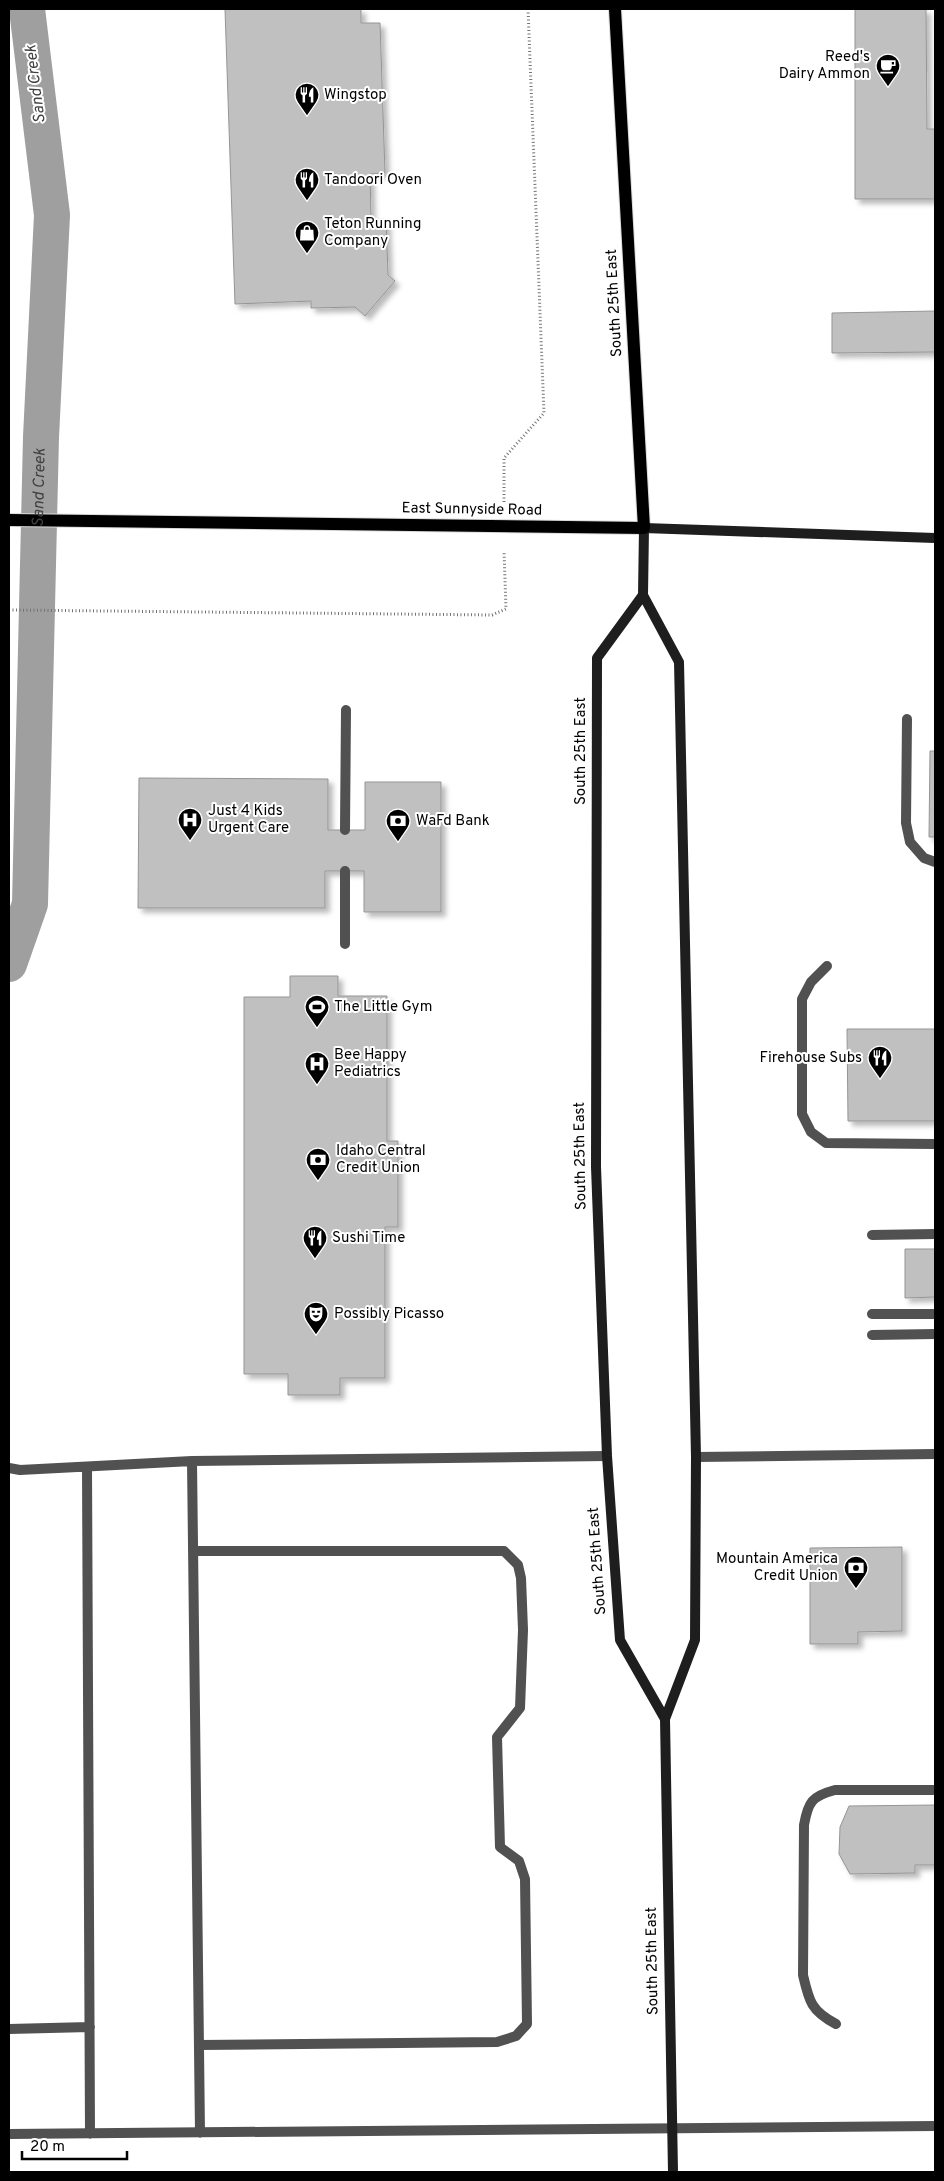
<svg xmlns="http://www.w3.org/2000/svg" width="944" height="2181" font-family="Overpass,sans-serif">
<defs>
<filter id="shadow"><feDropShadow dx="4.5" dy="4.5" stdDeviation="2.5" flood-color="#0004"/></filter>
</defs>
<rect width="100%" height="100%" fill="#fff"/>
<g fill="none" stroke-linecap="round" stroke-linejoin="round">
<path stroke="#9f9f9f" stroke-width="36" id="s1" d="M9,964L30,904L41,437L52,215L27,9"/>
</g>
<path fill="#c0c0c0" stroke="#959595" filter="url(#shadow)" d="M225,9H361V23H380L385,173L370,174L371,219H386L388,275L395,281L365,316L355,307L311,308V301L235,304Z
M855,9H926L927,129H935V199H855Z
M935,311V352L832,353V313Z
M930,751H935V837H929Z
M139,778L328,779V830H365V782H441V912H364V871H325V908H138Z
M290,976H338V996H387V1141H398V1227H385V1378H340V1395H288V1374H244V997H290Z
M847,1029H935V1121H848Z
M905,1249H935V1297L905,1298Z
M902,1547V1631L858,1632V1644H810V1548Z
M935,1805V1865H915V1873L850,1874L839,1854L840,1827L849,1806Z"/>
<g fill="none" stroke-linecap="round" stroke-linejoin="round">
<defs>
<path id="primary" d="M9,520L644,528L615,9"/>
</defs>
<use href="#primary" stroke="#dbdbdb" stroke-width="14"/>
<path stroke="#737373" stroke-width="3" stroke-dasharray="1 2.5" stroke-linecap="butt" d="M504,502V458L544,413L528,9
M9,610L492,615L506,609L504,551"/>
<path stroke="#515151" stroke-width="10" d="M907,719L906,823L910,842L924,858L935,862
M345,830L346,710
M345,871V944
M827,966L811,982L802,999V1114L811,1132L826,1143L935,1144
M872,1235L935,1234
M872,1314H935
M872,1335L935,1334
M696,1457L935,1454
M192,1461L200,2133
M87,1467L90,2134
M9,1468L20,1470L192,1461L607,1456
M193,1551H504L518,1565L521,1578L523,1630L520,1708L497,1737L500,1847L519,1861L525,1879L527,2024L516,2036L497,2042L199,2045
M836,2024C811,2011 809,2001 803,1975L804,1825C808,1802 812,1796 835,1790H935
M9,2029L90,2027
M9,2134L935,2126"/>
<path stroke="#1e1e1e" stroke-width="10" d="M643,595L597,658L596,1167L607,1456L620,1640L665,1719
M673,2172L665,1719L695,1640L696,1457L679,662L643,595L644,528L935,538"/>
<use href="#primary" stroke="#000" stroke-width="12"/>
</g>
<defs>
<symbol id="cafe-pin" viewBox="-11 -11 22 30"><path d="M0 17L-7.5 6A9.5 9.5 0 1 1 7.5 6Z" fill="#000" stroke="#fff"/><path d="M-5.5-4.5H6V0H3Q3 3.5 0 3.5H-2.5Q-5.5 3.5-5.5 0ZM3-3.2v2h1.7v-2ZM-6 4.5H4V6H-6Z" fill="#fff"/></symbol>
<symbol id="restaurant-pin" viewBox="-11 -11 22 30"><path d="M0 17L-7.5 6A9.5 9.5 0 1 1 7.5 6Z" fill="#000" stroke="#fff"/><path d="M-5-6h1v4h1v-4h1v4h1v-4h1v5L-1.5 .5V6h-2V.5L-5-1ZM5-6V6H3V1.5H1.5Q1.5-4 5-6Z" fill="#fff"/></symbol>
<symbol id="shop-pin" viewBox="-11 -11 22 30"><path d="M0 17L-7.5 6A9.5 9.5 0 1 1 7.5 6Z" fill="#000" stroke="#fff"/><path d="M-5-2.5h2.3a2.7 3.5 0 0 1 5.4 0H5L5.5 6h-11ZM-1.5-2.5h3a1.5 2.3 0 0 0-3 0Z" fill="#fff"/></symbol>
<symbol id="hospital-pin" viewBox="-11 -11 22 30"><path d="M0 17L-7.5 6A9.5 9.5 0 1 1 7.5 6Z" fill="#000" stroke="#fff"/><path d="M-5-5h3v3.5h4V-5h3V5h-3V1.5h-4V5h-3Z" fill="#fff"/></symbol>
<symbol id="bank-pin" viewBox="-11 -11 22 30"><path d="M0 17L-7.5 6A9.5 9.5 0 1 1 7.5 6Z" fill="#000" stroke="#fff"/><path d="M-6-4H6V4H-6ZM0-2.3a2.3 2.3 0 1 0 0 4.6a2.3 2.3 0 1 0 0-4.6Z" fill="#fff"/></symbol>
<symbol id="stadium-pin" viewBox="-11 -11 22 30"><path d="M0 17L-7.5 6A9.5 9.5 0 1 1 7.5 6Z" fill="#000" stroke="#fff"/><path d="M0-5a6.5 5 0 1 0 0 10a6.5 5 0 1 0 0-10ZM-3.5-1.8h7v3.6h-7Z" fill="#fff"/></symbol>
<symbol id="theatre-pin" viewBox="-11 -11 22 30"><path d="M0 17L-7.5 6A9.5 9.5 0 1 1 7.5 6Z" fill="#000" stroke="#fff"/><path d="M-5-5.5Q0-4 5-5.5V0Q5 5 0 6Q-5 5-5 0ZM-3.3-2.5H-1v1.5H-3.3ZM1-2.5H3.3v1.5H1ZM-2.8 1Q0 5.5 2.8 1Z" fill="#fff"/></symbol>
</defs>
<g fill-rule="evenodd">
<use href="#cafe-pin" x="874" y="52" width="28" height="38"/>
<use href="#restaurant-pin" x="293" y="81" width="28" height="38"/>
<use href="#restaurant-pin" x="293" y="166" width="28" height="38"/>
<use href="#shop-pin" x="293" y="219" width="28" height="38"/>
<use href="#hospital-pin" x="176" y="806" width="28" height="38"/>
<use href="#bank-pin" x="384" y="807" width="28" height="38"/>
<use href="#stadium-pin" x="303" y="993" width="28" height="38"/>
<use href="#restaurant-pin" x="866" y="1044" width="28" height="38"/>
<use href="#hospital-pin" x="303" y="1050" width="28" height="38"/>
<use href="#bank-pin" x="304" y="1146" width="28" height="38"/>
<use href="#restaurant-pin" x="301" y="1224" width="28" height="38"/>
<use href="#theatre-pin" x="302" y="1300" width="28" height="38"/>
<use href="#bank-pin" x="842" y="1554" width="28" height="38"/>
</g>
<g text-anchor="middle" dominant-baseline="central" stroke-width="4" stroke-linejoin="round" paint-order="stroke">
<g font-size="15" fill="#000" stroke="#fff" text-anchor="start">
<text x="870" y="57" text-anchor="end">Reed's<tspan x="870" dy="17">Dairy Ammon</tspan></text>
<text x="324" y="95">Wingstop</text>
<text x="324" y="180">Tandoori Oven</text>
<text x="324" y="224">Teton Running<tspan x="324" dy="17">Company</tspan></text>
<text x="208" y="811">Just 4 Kids<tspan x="208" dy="17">Urgent Care</tspan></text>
<text x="416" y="821">WaFd Bank</text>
<text x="334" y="1007">The Little Gym</text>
<text x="334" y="1055">Bee Happy<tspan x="334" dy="17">Pediatrics</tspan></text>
<text x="862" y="1058" text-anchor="end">Firehouse Subs</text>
<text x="336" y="1151">Idaho Central<tspan x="336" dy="17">Credit Union</tspan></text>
<text x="332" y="1238">Sushi Time</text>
<text x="334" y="1314">Possibly Picasso</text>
<text x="838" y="1559" text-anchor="end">Mountain America<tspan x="838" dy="17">Credit Union</tspan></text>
</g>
<g font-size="15" fill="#000" stroke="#fff">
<text transform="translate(615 303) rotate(-93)">South 25th East</text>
<text transform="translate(472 510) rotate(1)">East Sunnyside Road</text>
<text transform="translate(581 751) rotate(-90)">South 25th East</text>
<text transform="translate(581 1156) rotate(-91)">South 25th East</text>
<text transform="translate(598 1561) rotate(-94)">South 25th East</text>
<text transform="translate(653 1961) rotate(-91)">South 25th East</text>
</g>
<g font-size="16" font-style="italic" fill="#404040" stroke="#fff">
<text transform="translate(36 84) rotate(-97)">Sand Creek</text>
<text stroke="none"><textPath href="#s1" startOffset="480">Sand Creek</textPath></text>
</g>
</g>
<rect width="944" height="2181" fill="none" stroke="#000000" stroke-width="20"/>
<path d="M22 2151v8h105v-8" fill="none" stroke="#000000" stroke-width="2.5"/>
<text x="30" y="2151" font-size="15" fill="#000000" stroke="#ffffff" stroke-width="4" paint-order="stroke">20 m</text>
</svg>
